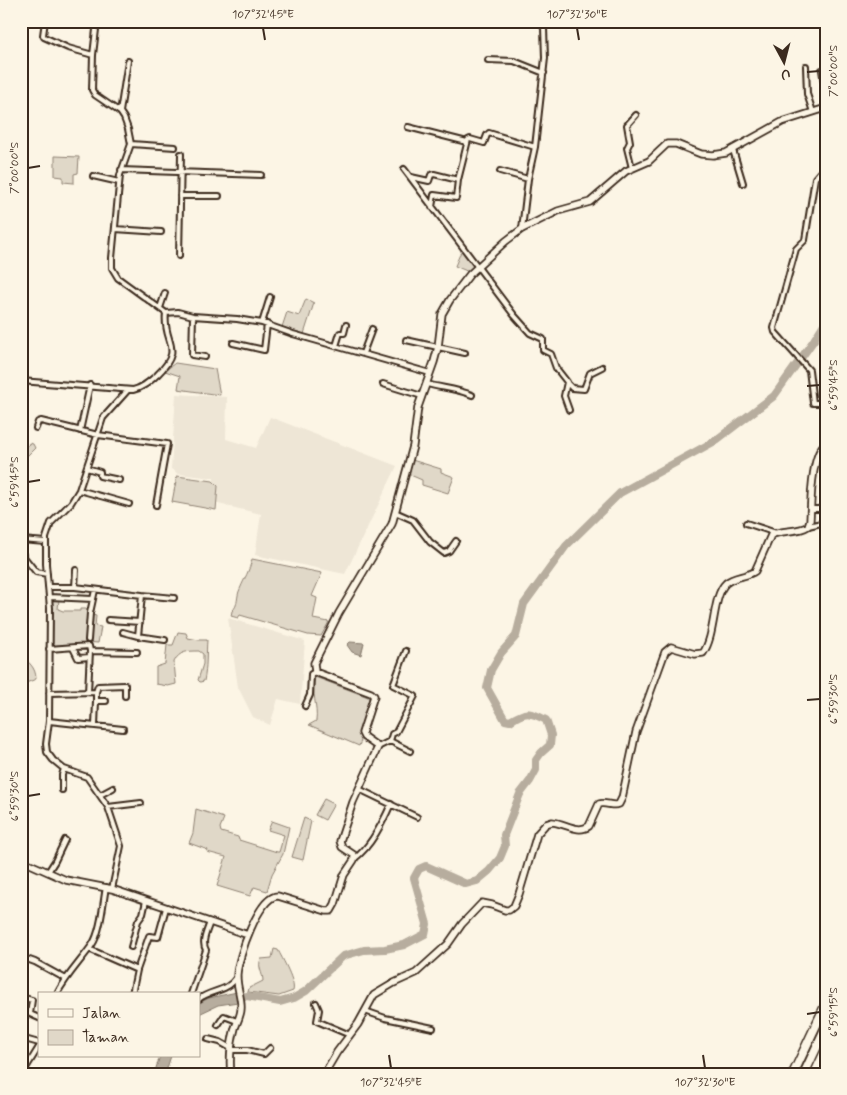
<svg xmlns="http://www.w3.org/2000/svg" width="847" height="1095" font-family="Mynerve,sans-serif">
<rect width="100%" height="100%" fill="#fcf5e5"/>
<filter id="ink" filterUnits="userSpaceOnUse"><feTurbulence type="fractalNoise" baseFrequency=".02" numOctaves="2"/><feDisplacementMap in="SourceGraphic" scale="10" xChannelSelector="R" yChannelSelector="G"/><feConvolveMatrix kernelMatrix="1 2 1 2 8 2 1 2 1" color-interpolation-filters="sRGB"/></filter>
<g filter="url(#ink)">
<path fill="#eee6d6" d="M176,394L227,397L226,439L256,448L270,417L397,466L345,574L255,555L261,514L214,503V478L177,474L176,472L171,469Z
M228,618L305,641L300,704L278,699L270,725L253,717L238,687Z"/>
<path fill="#e0d8c8" stroke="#8e8173" d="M55,156L79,157L78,173L74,174V183L63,182V177L55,176Z
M462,249L475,267L469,272L455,266Z
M306,299L314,303L304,334L282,327L287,312L299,316Z
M175,363L215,369L220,395L178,389L180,376L165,371Z
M29,443L33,444L35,448L21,462V447L28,446Z
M412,460L441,469V472L454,477L448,493L422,485V480L408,474Z
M177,476L213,481L218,486L216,510L172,502Z
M252,559L322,573L312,596L317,598L313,619L329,622L321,636L308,635L240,615L238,618L231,616L232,611C239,605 236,597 240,589C245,577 249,572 252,559Z
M52,599H59L58,609L63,611H80V609H90L89,614L96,616L95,626L101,627L98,643L85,642L84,648L50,649Z
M178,632L186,633L188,638L199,640H207C206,653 207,667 204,681L200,682L198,680L203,664V654L199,651C188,651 179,651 174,662L176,684L168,686L156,684V667L165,664L167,645H173Z
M21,655C28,662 36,667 36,679L21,685Z
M315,677L368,697L370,700L359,731V734L362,738L359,746L309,725L316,721C318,707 311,693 315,677Z
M324,799L334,804L325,820L315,815Z
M196,809L224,818L220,828L221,832L238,837L239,840L277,852H279L284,835L268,830L272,821L289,827L283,854L272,874L267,891L254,887L250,896L217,886L226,857L207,852L208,850L189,843L193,833Z
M304,818L311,821L303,860L292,857Z
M274,949L278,950C282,958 296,982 293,991L279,996L248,992L249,988L263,981C263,973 257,967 261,959L272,958Z"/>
<path fill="#b7ad9e" stroke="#85796b" d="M350,642L364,643L361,655L352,652L347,645Z
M237,992L238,1002L218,1005L199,1014V1003L209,998Z
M160,1056H171L165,1074H154Z"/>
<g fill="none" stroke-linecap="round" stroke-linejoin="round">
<path stroke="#b7ad9e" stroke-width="8" d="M235,998L247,996L280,1002L294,998L306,991L343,956L364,950L385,949L404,945L425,934L427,924L414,878L419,869L426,866L466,884L477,881L489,871L500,858L505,846L504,835L520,794L530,781L536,770V760L541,753L550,745L551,735L546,720C528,711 526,711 510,721L505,720L487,688L491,670L501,653L516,636L524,604L566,546L620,493L715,441L774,396L814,340L826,321"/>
<defs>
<path id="street" d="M45,21L43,35L44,37L68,48L93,55
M488,60L514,61L544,73
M806,66L807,94L813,112
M822,70L826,96
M120,112L128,61
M408,127L467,142
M131,144L175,147
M733,150L743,183
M826,165L815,178L805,240L796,249L774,328L775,332L809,370L813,403H826
M632,168L627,148L630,142L627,125L636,115
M404,169L514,315L530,333L543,339V350L551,354L556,368L567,382L564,396L569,410
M121,170L261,175
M500,171L528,179
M93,176L119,182
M411,177L429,181L431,175L434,174L458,180L468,140L470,139L484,143L487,135L489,133L535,147
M180,196H219
M432,207L434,195L456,198L458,180
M115,229L161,232
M522,229L528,179L535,147L545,58L544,28L538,21
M179,256L181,154
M160,308L165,293
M166,313L178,312L193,316L237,319L262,323L293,334L430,373
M193,316L192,355L205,357
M262,323L270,297
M406,340L465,353
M233,343L264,350L267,324
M336,346L340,333H344L346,325
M363,353L372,329
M21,381L133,390C143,388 150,381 157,375C186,347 162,343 166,313L118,278L112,268V258L120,175L131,144L128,129L124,118L120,112L95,95L92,90L93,55L97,21
M567,383L572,388L584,389L590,373L602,367
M383,384L422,396
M427,384C442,388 457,389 472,395
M36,428L38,422L41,421L98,435L167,444L156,505
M80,431L90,385
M87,468L100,472V476L119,480
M79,490L129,504
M811,509H819L826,504
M395,512L413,520L430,542L444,553L449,551L456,541
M746,523L776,533
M808,526L826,522
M21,540L46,542
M21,550L24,557L36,572L47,574
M48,587H75L142,595L138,636L165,640
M75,587L76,570
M142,595L174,598
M50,597L93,599
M108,620L140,622
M123,632L138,636
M88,640L90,613L95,590
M73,648L78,658L89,657
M49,649L89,646L90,651
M88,692L90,651L137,652
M96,692L98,686L125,685V696
M49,693L96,692V701H106
M305,706L310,695L311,674L315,672
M49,721L123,729
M95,726L96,701
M390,741L410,751
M378,747L390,741L392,734L396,732L415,696L393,685L406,651
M359,789L417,817
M62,790V775L64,769
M100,795L113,788
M108,807L141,803
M354,859C371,847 383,822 391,804
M48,872L55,861L65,840
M112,889L121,846L108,807L87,777L64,769L53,760L47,752L46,744L49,721L50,608L46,564V538L51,523L71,503L79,490L103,418L128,390
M131,947L138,921L143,914L146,901
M89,949L137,970
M21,957L35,962L66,979
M57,994C66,976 81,961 92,945C101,932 103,903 106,887
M132,994L137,970L149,936L158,937L166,908
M191,994L204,956L206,950C201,942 207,931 210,922
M21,997L32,1000L30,1014L39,1018
M199,999C212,989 226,993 237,977
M316,1003L319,1010L317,1021L350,1035
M365,1011L385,1018L433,1028
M218,1025L224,1016L237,1021
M21,1038L39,1043
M208,1039L220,1042L234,1050H247L264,1054L270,1048
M26,1068L39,1047"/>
<path id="secondary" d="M21,860L66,880L112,889L248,935
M231,1074C229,1058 231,1043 235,1028C237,1022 241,1015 241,1009C242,998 236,986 237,974C238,958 259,895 278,896L326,911H331L335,904L344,875L354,860V855L342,847L340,841L353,802L378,747L364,737L362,733L374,696L371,693L315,672L314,663L339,613L392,524L413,446L418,407L434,362L438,347L442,314L450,300L470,274L506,241L522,229L558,211L590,202L626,171L649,161L667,144H676L701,154L713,155L726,153L782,122L826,108
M324,1074L337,1052L358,1024L374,995L394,983L416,973L448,944L462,924L482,903L492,905L505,910H509L514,906L519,894L537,834L546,824L552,822C565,823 578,834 589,826L599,804C606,802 613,807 619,804L622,798L636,732L665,652L671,647L695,654L703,653C716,635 712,596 726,583C734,576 747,577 755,571L771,535C783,529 798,533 808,526L810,520C811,502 811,453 826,443"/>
<path id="highway" d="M793,1074L826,1004
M804,1074L826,1027"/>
</defs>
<use href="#street" stroke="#3b2a1e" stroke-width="8"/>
<use href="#secondary" stroke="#3b2a1e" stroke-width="9"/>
<use href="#highway" stroke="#3b2a1e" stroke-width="11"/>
<use href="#street" stroke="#fcf5e5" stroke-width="4"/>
<use href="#secondary" stroke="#fcf5e5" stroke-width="5.5"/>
<use href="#highway" stroke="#fcf5e5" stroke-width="8"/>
</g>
</g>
<path fill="none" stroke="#3b2a1e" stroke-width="2" d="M263,28L265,40M577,28L579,40M807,72L820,71M28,168L40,166M807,386L820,385M28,482L40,480M807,700L820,699M28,796L40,794M807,1014L820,1012M389,1055L391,1068M703,1055L705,1068"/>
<rect width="847" height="1095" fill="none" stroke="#fcf5e5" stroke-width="55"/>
<rect x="38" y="992" width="162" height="65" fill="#fcf5e5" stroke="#afa495"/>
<rect x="48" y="1009" width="25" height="8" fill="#fcf5e5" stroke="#afa495"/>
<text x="82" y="1018" font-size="15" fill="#3b2a1e">Jalan</text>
<rect x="48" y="1030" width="25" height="15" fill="#e0d8c8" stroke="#afa495"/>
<text x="82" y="1042" font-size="15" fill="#3b2a1e">Taman</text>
<g transform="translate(784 62) rotate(173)" stroke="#fcf5e5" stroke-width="4" paint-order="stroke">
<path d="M0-4L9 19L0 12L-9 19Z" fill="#3b2a1e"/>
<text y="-8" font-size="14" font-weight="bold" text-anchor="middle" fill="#3b2a1e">U</text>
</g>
<rect x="28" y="28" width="792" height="1040" fill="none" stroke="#3b2a1e" stroke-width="2"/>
<g font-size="12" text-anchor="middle" fill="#3b2a1e">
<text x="263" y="18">107°32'45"E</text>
<text x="577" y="18">107°32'30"E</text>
<text transform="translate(833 71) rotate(-90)" y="4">7°00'00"S</text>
<text transform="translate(14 168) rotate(-90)" y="4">7°00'00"S</text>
<text transform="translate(833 385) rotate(-90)" y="4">6°59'45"S</text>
<text transform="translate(14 482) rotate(-90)" y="4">6°59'45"S</text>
<text transform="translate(833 699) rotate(-90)" y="4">6°59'30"S</text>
<text transform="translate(14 796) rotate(-90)" y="4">6°59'30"S</text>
<text transform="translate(833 1012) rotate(-90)" y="4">6°59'15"S</text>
<text x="391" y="1086">107°32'45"E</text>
<text x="705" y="1086">107°32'30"E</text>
</g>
</svg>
